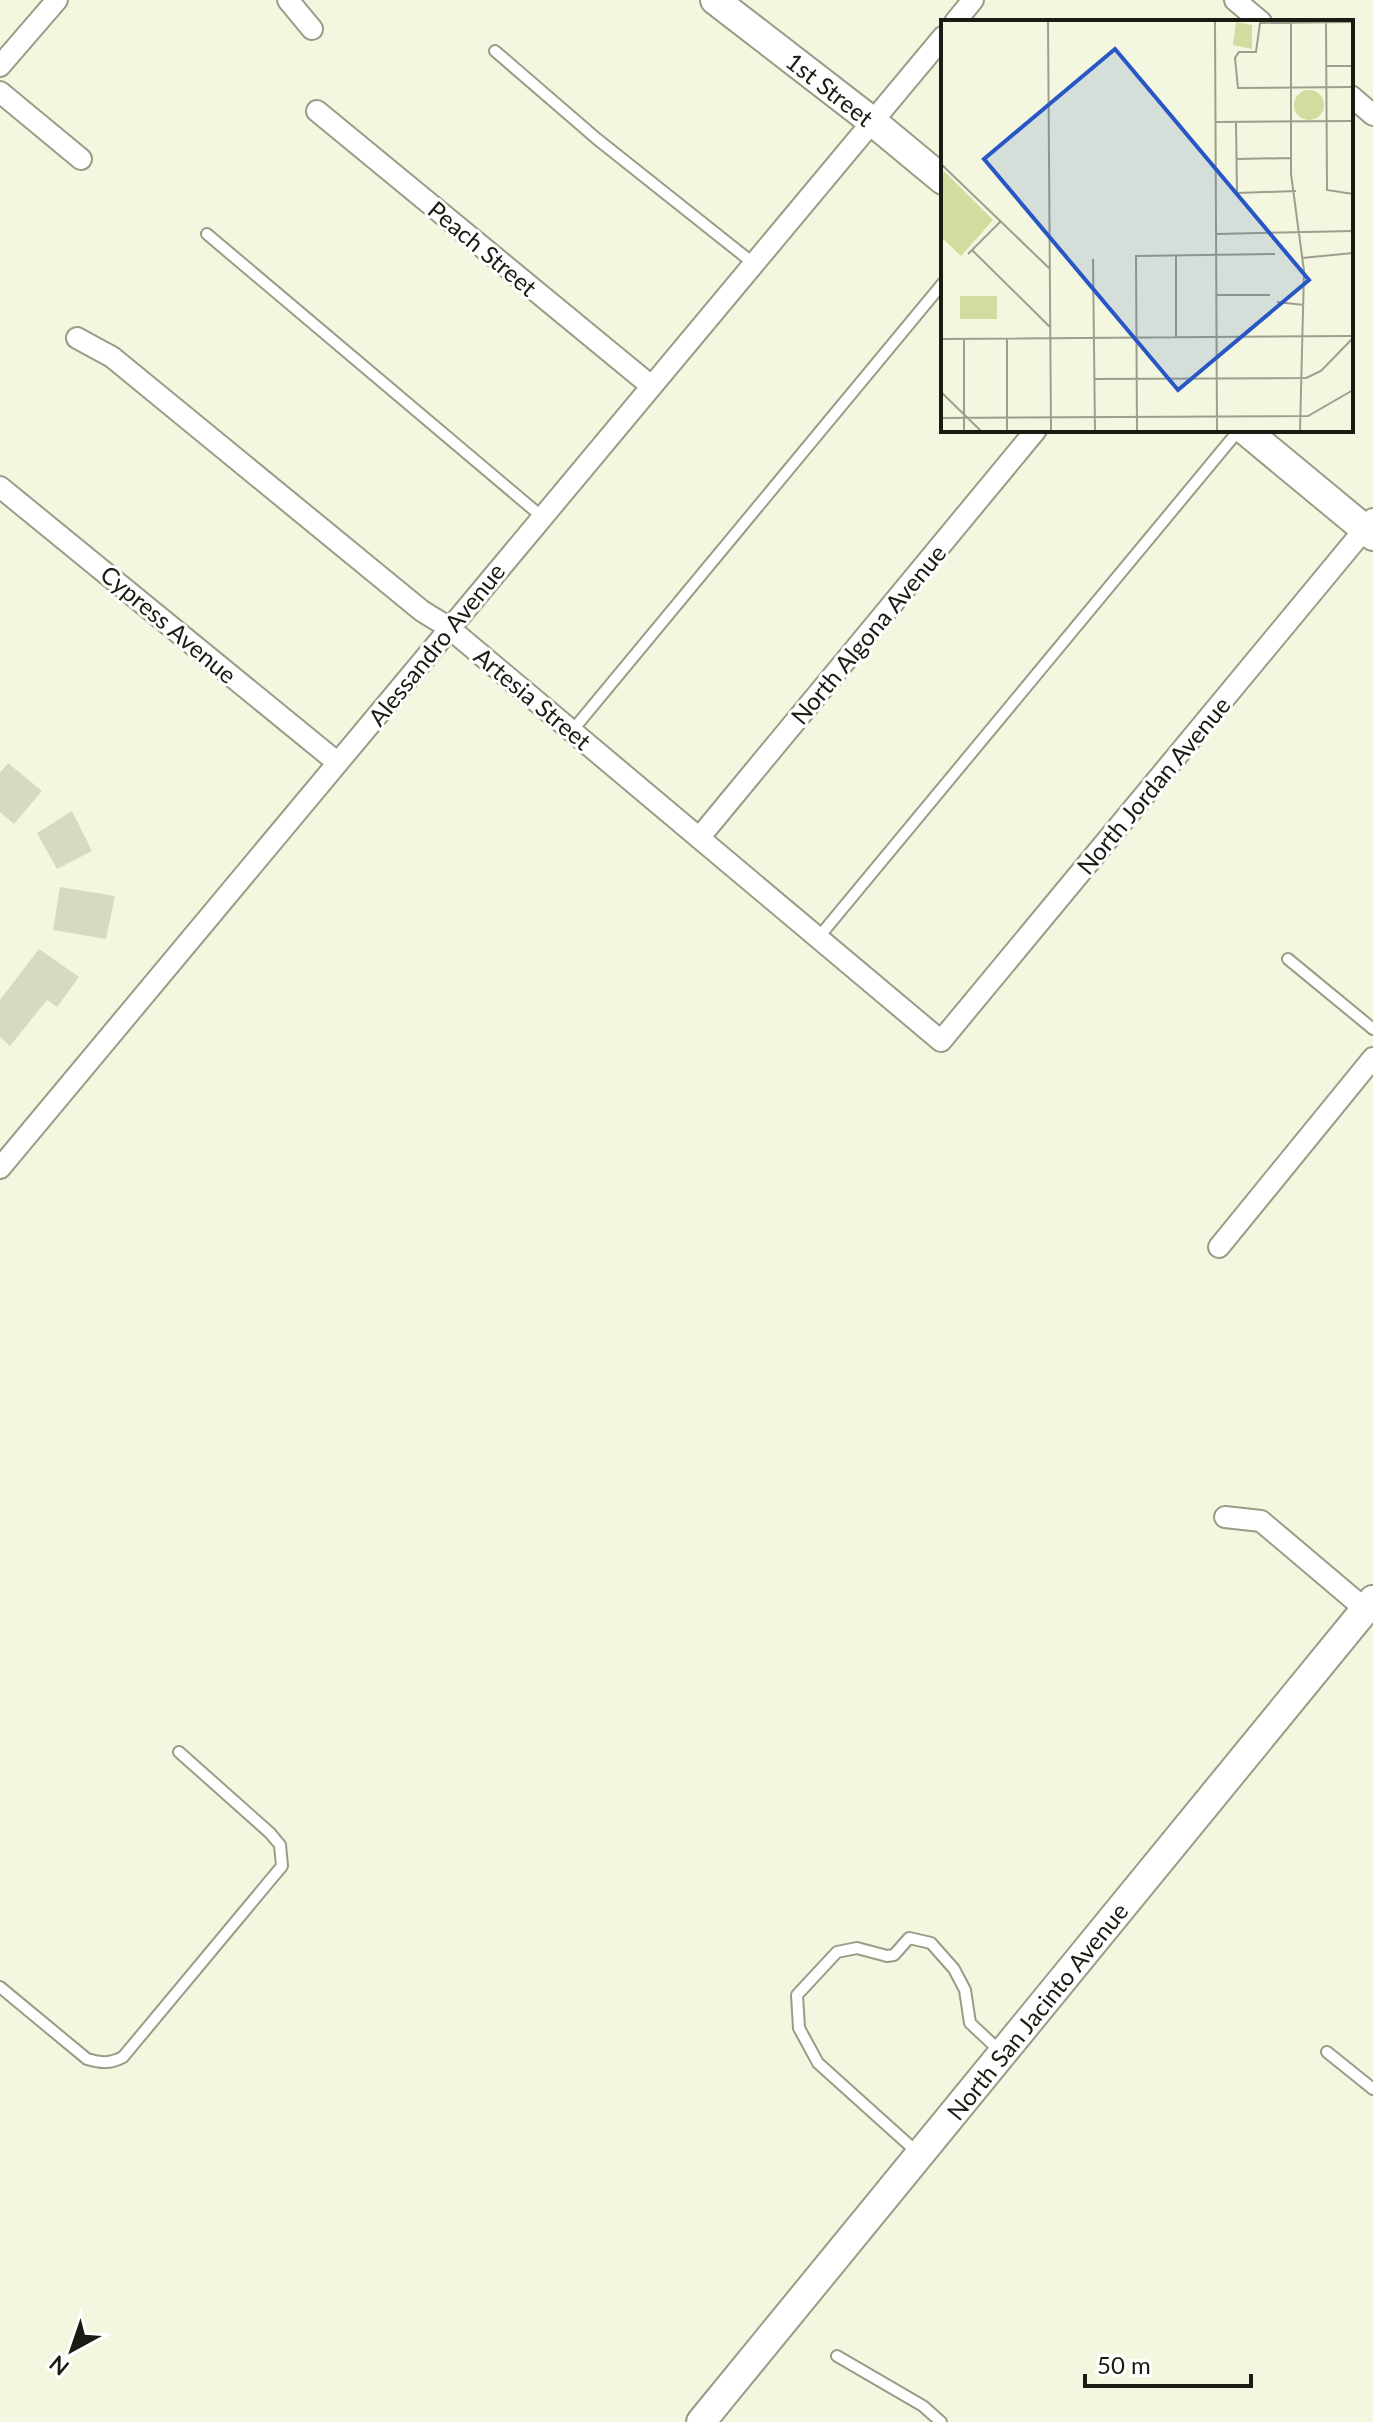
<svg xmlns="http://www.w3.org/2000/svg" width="1373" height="2422" font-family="Lato,sans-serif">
<rect width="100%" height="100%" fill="#f3f7df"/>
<path fill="#d7dac3" d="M8,763L42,791L14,824L0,812V773Z
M72,811L92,851L57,869L37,833Z
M60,887L115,896L106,939L53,930Z
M39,949L79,977L57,1007L47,1000L10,1046L0,1037V1000Z"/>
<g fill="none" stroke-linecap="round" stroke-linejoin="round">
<defs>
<path id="lane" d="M495,51L597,139L753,263
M207,234L541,516
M572,731L943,283
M818,938L1239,430
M1288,959L1373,1029
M0,1987L87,2059C101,2063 110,2064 123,2057L282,1866L280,1845L270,1833L179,1752
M1327,2052L1373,2089
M918,2153L818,2063L799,2028L797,1995L837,1952L857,1948L887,1956L894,1955L909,1938L931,1943L954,1969L965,1990L970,2023L1001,2052
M837,2356L923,2406L941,2422"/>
<path id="street" d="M288,0L312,29
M1235,0L1261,22
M955,22L973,0
M0,66L57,0
M0,92L81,159
M1351,96L1373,115
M317,111L650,385
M77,338L112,357L422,611L448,627L941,1041L1373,519
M0,487L338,763
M699,838L1036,430
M0,1168L943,37
M1219,1247L1373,1058
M1225,1517L1261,1521L1365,1609"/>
<path id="secondary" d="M715,0L873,122L943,180
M1245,430L1373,536
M701,2422L1373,1600"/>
</defs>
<use href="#lane" stroke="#999c86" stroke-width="14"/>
<use href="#street" stroke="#999c86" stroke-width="24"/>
<use href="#secondary" stroke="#999c86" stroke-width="32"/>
<use href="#lane" stroke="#fff" stroke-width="10"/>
<use href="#street" stroke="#fff" stroke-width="20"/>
<use href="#secondary" stroke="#fff" stroke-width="28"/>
</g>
<g text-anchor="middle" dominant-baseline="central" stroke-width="6" stroke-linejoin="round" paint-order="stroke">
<g font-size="24" fill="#1a1b12" stroke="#fff">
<text transform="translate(830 89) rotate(38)">1st Street</text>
<text transform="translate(483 248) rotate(40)">Peach Street</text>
<text transform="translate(169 624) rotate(40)">Cypress Avenue</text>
<text transform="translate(868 634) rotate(-50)">North Algona Avenue</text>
<text transform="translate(436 644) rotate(-51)">Alessandro Avenue</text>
<text transform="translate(533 698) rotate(40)">Artesia Street</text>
<text transform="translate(1153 785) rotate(-50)">North Jordan Avenue</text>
<text transform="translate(1037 2011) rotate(-51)">North San Jacinto Avenue</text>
</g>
</g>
<g transform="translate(941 20)">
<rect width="412" height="412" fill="#f3f7df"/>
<path d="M295,2L311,5V29L292,25ZM353 85a15 15 0 1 1 30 0a15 15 0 1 1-30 0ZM4,152L52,200L20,236L0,217V154ZM19,276H56V299H19Z" fill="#d3db9f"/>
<path fill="none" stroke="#9c9f8d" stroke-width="2" d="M107,1L110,411M274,1L276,411M350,2V154L363,251L359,411M385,2L386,170L412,174M412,2L319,3L315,32H298L294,38L297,68L412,67M385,46H412M275,102L412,101M295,102L296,173L355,171M295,139L350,138M0,144L109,249M275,214L412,211M31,230L109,307M27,234L59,202M235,236V318M361,238L412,233M152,239L154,411M276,275H329M336,282L363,285M0,319L412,316M23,319V411M66,319V411M153,359L365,358L380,351L412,318M0,372L40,411M0,398L367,396L412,370M196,411L195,236L334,234"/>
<path fill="#2956c5" fill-opacity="0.15" stroke="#2956c5" stroke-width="4" d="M174,29L368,260L237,370L43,139Z"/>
<rect width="412" height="412" fill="none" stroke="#1a1b12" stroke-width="4"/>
</g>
<g transform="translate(72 2350) rotate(220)" stroke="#ffffff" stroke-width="6" paint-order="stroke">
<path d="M0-6L14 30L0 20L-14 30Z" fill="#1a1b12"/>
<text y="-12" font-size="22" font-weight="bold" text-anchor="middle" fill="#1a1b12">N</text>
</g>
<path d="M1085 2374v12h166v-12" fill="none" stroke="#1a1b12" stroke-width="4"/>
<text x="1097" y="2374" font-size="24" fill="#1a1b12" stroke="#ffffff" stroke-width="6" paint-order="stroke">50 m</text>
</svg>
